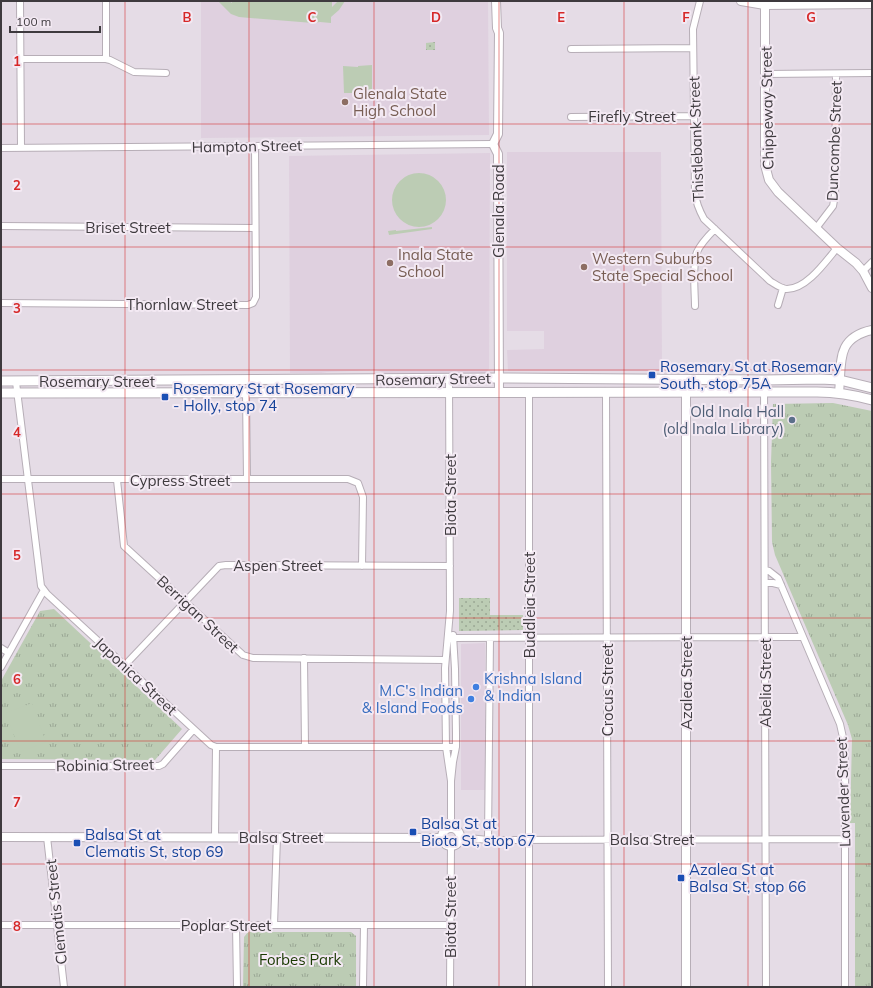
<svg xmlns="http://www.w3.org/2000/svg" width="873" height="988" font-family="Mulish,sans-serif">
<defs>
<pattern id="grass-dots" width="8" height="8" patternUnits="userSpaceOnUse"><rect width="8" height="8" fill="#bcccb4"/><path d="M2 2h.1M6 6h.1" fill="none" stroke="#9aa794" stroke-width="1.8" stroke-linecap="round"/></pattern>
<pattern id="park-tufts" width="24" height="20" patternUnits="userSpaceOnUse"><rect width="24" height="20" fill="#bcccb4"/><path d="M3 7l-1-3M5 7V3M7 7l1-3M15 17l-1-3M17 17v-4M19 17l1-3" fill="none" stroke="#9aa794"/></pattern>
</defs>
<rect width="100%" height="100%" fill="#e5dce6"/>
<path fill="#dfd0df" d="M201,1H488L489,135L201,138Z
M507,152H661L662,371H508L507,350L544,349V331H507Z
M490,153L489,369L485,373H385L376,370L327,372L321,373H290L289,156Z
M485,643V790H461V644Z"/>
<path fill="url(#grass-dots)" d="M435,42V50H426V43Z
M459,598H490V615H523V630L459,631Z"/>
<path fill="url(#park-tufts)" d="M833,403L872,411V987H855V823H850L852,739L848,725L775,555L772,542L771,462L773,404Z
M54,609L182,729L155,760L1,759V681L40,611Z
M248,932H351L356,936V987H243L244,937Z"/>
<path fill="#bcccb4" d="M218,1H229L232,3V1H332V7L338,1H345L339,10L331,17V23L320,22L313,23L239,17L231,14Z
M372,65V93H359L357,92V93H344L343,66L358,67V66Z
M392 200a27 27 0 1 1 54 0a27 27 0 1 1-54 0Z
M432,227V229L389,235L388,231L396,230V231Z
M32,703L46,742L20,752L6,713Z
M310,960V970L300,971V961Z"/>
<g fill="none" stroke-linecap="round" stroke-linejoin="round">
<defs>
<path id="minor" d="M20,1L21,148
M106,1V59
M700,1L693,29L695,193C696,203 699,210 704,219L770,281C775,284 781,289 787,289C807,289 826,261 837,248
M571,49L693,48
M20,59H106L110,60L134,72L166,73
M765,74L872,73
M571,117L694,116
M1,148L493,144
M1,226L255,228
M817,227L833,206L835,195L836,74
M863,271L872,262
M1,303L248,305L253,303L256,297L255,146
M778,305L783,288
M695,306C695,293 692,264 697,252C701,243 708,236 715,229
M449,379L450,611L445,668L446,747L451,781
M764,380L766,987
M16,382L41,586L47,594L211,745L216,747H456
M529,391V987
M606,392L608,987
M246,393L247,479
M1,479H348L358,483L363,497L362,566
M117,480L124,546L243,655L253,658L445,660
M765,570L769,571L778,578L840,724L844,742L845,764V987
M765,583H773L781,585
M448,639L453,638L803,637
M1,648L9,653
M304,658L305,746
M125,665L219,566L226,565L450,566
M1,667L44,590
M1,766H159L163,764L193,730
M451,828V781L453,762L456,747V734L455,669L453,635
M47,837L64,987
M215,837L216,747
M459,837L488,840L845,839
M488,840L490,638
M1,925H450
M236,925L237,987
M274,925L277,837
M363,987L364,925
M450,987L451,846"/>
<path id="tertiary" d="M496,1L497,28L499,33L498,134L493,144L498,154L499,391
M741,1L765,5L872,4
M765,5V165L769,180L778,192L837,248L856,263L863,271L872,288
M686,380V987
M839,393C842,363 835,338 872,330
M442 837a9 9 0 1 1 18 0a9 9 0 1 1-18 0Z
M1,837L442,838"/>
<path id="secondary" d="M1,381L499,378L764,380L820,379L840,380L872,388
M1,393L817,392C836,392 854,395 872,400"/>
</defs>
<use href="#minor" stroke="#b7aeb7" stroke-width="8"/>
<use href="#tertiary" stroke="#b7aeb7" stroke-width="10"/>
<use href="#secondary" stroke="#b7aeb7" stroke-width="11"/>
<use href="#minor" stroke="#fff" stroke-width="6"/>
<use href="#tertiary" stroke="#fff" stroke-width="8"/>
<use href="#secondary" stroke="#fff" stroke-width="9"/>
</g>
<path fill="none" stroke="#d62828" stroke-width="1" stroke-opacity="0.55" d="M125,1V987M249,1V987M374,1V987M499,1V987M624,1V987M748,1V987M1,124H872M1,247H872M1,370H872M1,494H872M1,618H872M1,741H872M1,864H872"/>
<g fill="#8d6e63" stroke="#f3e9f3" stroke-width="1.5">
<circle cx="345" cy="102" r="4"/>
<circle cx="390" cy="263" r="4"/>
<circle cx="584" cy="267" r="4"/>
</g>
<g fill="#1a4fb4" stroke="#f3e9f3" stroke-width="1.5">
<rect x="648" y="371" width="8" height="8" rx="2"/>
<rect x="161" y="393" width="8" height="8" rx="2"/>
<rect x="409" y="828" width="8" height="8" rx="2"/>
<rect x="73" y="839" width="8" height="8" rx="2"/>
<rect x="677" y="874" width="8" height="8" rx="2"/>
</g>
<circle fill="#5c6f8a" stroke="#f3e9f3" stroke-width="1.5" cx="792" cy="420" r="4"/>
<g fill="#3f7fe0" stroke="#f3e9f3" stroke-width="1.5">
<circle cx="476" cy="687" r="4"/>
<circle cx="471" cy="699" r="4"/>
</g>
<g text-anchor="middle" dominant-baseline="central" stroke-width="4" stroke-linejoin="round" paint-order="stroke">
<g font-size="15" fill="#785e54" stroke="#f3e9f3" text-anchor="start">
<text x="353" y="93">Glenala State<tspan x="353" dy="17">High School</tspan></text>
<text x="398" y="254">Inala State<tspan x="398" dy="17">School</tspan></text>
<text x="592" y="258">Western Suburbs<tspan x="592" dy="17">State Special School</tspan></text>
</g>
<g font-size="15" fill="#3e3a3e" stroke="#f3e9f3">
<text transform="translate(767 108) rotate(-91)">Chippeway Street</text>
<text x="632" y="116">Firefly Street</text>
<text transform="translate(696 139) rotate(-92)">Thistlebank Street</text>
<text transform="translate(834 141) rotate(-88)">Duncombe Street</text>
<text transform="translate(247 146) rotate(-1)">Hampton Street</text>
<text transform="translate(498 211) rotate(-90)">Glenala Road</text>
<text x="128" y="227">Briset Street</text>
<text x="182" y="304">Thornlaw Street</text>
<text transform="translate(433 379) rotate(-1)">Rosemary Street</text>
<text x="97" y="381">Rosemary Street</text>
<text x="180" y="480">Cypress Street</text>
<text transform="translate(450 495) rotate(-90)">Biota Street</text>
<text x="278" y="565">Aspen Street</text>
<text transform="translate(529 605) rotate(-90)">Buddleia Street</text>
<text transform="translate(198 614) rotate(43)">Berrigan Street</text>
<text transform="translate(136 676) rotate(43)">Japonica Street</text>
<text transform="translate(686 683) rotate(-90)">Azalea Street</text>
<text transform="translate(765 683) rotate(-90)">Abelia Street</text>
<text transform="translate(607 690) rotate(-90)">Crocus Street</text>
<text transform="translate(105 765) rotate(-1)">Robinia Street</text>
<text transform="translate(843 792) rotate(-92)">Lavender Street</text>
<text x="281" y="837">Balsa Street</text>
<text x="652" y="839">Balsa Street</text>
<text transform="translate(56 912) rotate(-96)">Clematis Street</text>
<text transform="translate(450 917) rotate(-90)">Biota Street</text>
<text x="226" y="925">Poplar Street</text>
</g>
<g font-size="15" fill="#164399" stroke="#f3e9f3" text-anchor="start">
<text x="660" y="366">Rosemary St at Rosemary<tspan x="660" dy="17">South, stop 75A</tspan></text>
<text x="173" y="388">Rosemary St at Rosemary<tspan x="173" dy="17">- Holly, stop 74</tspan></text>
<text x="421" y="823">Balsa St at<tspan x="421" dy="17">Biota St, stop 67</tspan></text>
<text x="85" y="834">Balsa St at<tspan x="85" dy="17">Clematis St, stop 69</tspan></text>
<text x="689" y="869">Azalea St at<tspan x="689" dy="17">Balsa St, stop 66</tspan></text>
</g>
<g font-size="15" fill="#4e5e75" stroke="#f3e9f3" text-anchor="end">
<text x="784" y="411">Old Inala Hall<tspan x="784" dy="17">(old Inala Library)</tspan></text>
</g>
<g font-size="15" fill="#366cbe" stroke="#f3e9f3" text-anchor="start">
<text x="484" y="678">Krishna Island<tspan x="484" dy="17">&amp; Indian</tspan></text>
<text x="463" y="690" text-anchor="end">M.C's Indian<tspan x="463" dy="17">&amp; Island Foods</tspan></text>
</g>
<g font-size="15" fill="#193900" stroke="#f3e9f3">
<text x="300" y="959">Forbes Park</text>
</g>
</g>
<g font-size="13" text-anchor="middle" font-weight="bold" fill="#d62828" stroke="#f3e9f3" stroke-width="4" stroke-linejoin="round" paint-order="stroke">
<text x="187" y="22">B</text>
<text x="312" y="22">C</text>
<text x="436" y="22">D</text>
<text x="561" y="22">E</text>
<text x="686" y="22">F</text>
<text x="811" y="22">G</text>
<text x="17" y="66">1</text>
<text x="17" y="190">2</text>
<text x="17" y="313">3</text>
<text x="17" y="437">4</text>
<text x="17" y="560">5</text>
<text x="17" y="684">6</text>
<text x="17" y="807">7</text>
<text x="17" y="931">8</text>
</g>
<rect width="873" height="988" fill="none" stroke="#3e3a3e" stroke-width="4"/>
<path d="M10 26v6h90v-6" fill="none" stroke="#3e3a3e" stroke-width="2"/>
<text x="16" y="26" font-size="12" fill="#3e3a3e" stroke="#f3e9f3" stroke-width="3" paint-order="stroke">100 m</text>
</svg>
